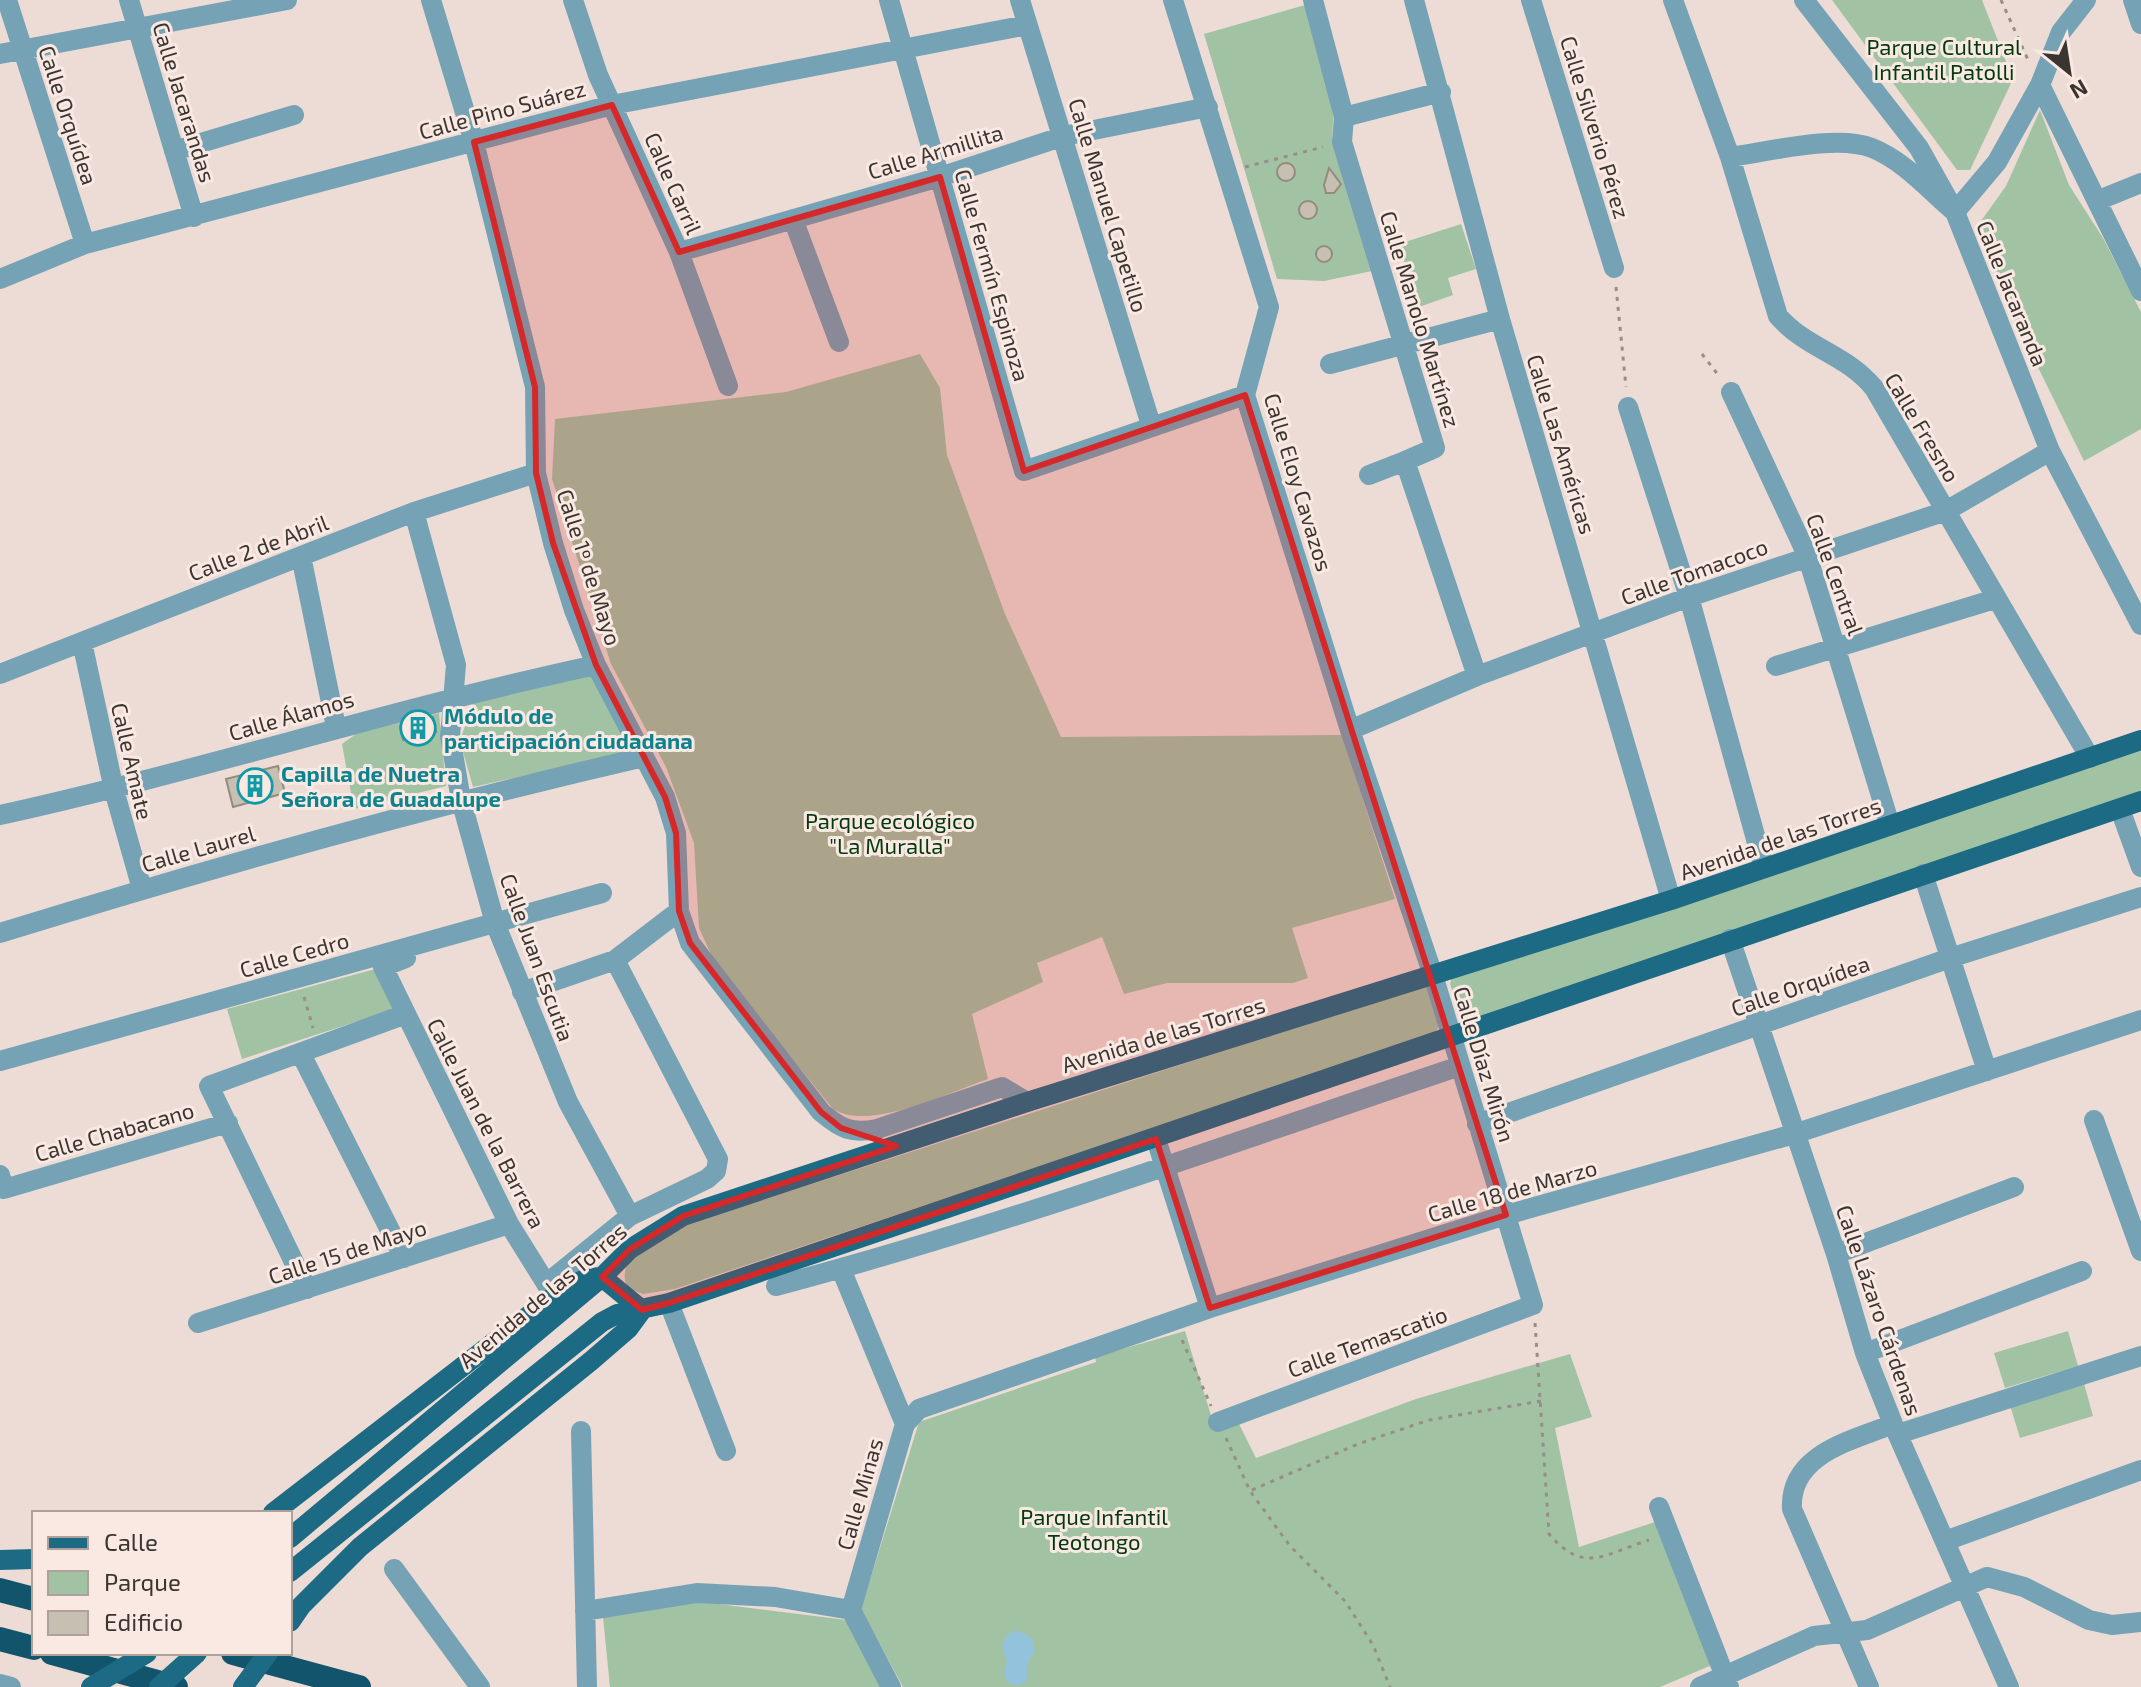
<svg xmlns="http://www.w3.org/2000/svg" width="2141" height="1687" font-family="'Exo 2',sans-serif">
<rect width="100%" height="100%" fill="#ecdcd5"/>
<path fill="#a1c3a3" d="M1832,0H1982L2013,79L1970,170H1957Z
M1305,5L1334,109L1332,138L1372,271L1324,281L1277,279L1204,34Z
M2040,110L2069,185L2103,238L2141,312V429L2084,461L2005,300L1981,221L2006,186Z
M1461,224L1476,269L1448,278L1453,295L1419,307L1399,244Z
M920,354L940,388L947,455L1005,614L1061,737L1342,735L1395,899L1292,928L1308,978L1293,983H1167L1124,994L1102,937L1037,963L1043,982L972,1014L988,1079C947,1093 870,1132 833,1109L716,965L699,928L694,843L666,767L611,664L552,479L555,419L786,392Z
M590,672L631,752L473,787L460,741L474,699Z
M439,713L446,786L354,809L342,744L356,734Z
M2141,747V797L1469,1022L1461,1017L1450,984L1453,975Z
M379,968L398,1008L242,1059L227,1009Z
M1427,985L1440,1024L1435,1034L675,1289L643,1294L627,1288C614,1252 659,1240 685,1225Z
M1185,1331L1213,1422L1234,1414L1256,1458L1416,1399L1570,1354L1592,1417L1555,1428L1579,1547L1655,1522L1712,1665L1660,1687H903L861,1609L919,1422L1096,1362L1095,1357Z
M2068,1331L2078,1366L2005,1388L1994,1353Z
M2083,1380L2093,1416L2020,1438L2009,1402Z
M694,1601L847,1620L883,1687H610L603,1617Z"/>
<path fill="#93c2dc" d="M1017,1630L1032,1638L1035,1650L1027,1665V1681L1017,1686L1006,1681L1004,1671L1007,1662L1002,1646L1006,1636Z"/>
<path fill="#c8bfb3" stroke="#948b7f" stroke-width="2" d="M1277 172a9 9 0 1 1 18 0a9 9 0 1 1-18 0Z
M1329,168L1341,184L1334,193H1326L1324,185Z
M1299 210a9 9 0 1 1 18 0a9 9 0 1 1-18 0Z
M1316 254a8 8 0 1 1 16 0a8 8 0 1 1-16 0Z
M433,717L436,732L403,740L400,726Z
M278,766L285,793L233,807L226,779Z"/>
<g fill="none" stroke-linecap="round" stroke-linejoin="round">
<path stroke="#988d88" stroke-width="3" stroke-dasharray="4 6" stroke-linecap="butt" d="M2001,0L2029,62
M1245,167L1323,147
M1616,287L1626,387
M1702,354L1719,376
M304,997L313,1028
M1535,1323L1549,1534C1584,1575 1604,1554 1649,1540
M1182,1340L1211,1406
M1226,1438L1250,1491L1290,1546L1345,1601L1373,1645L1390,1687
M1252,1490L1358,1444L1429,1420L1541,1401"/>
<path stroke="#76a2b5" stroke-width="20" d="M7,0L85,244
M129,0L194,217
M431,0L474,142L535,387L536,473L553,543L574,610L596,665L665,797L676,833L679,911L690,943L821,1112C841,1129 851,1134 877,1129L1002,1087L1027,1102
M573,0L598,75L679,252L728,386
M889,0L1024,471L1245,395
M1020,0L1151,425
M1173,0L1269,307L1245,395L1350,730L1433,975L1533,1305L1218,1422
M1313,0L1344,117L1342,142L1435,448L1405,461L1477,676
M1414,0L1500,319L1671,900
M1531,0L1614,268
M1673,0L1730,157L1778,316C1808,350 1845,353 1874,388L2090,758
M1804,0L1919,148L1955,212L2050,451L2141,625
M2133,0L2141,24
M0,54L287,0
M2040,85L2141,291
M1344,117L1441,92
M174,151L294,115
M1730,157C1768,152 1836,134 1872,148C1903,160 1929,190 1955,212L1997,162L2040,85L2061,32L2086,0
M2099,200L2141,183
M793,219L839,342
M679,252L940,177L1064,136L1208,107
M0,279L85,244L612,105L1027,25
M1330,364L1500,319
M1731,392L1807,555L1890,825
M1628,407L1689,597L1764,868
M1369,475L1405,461
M414,512L456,665L450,736L461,800L495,923L568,1102L630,1216
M301,556L336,727
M82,642L114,790L142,889
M1776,666L1995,599
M0,674L414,512L536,473
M1350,730L1477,676L1689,597L1946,511L2050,451
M2120,809L2141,867
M0,815C200,771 395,708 596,665
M1923,874L1987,1071
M0,933C213,867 427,807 644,757
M1730,939L1836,1254L1865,1353L1893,1424L2009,1687
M406,958L383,967L509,1224L552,1293
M522,992L615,960L679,911
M301,1054L404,1258
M0,1061L602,893
M2094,1120L2141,1251
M1477,1124L1950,958L2141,897
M1156,1139L1210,1308
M0,1175L4,1189L228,1123
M1836,1254L2014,1187
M841,1269L905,1424L851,1610L891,1687
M546,1284L630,1216L707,1179L716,1171L718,1159L615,960
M776,1286C1007,1225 1234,1142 1460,1066
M307,1289L209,1086L406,1014
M669,1303L726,1451
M198,1323L509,1224
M1865,1353L2082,1271
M905,1424L919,1409L1210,1308L1506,1215L1794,1134L2141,1020
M581,1431L587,1687
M1898,1434L2141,1356
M1659,1507L1729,1687
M1945,1541L2141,1470
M394,1569L480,1687
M585,1611L697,1593L775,1597L851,1610
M0,1684L11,1687
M1700,1687L1814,1636L1867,1630L1987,1577L2024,1587L2089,1620L2112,1625L2141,1622
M1869,1687L1792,1509C1789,1454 1851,1441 1893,1424"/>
<path stroke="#1d6a85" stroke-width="20" d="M273,1513L554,1296L586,1278L602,1277L642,1310
M290,1538L602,1277L630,1249L683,1216L1027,1102L1671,900L2141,740
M0,1560L34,1559
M290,1572L602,1322L617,1314L669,1303L2141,801
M290,1622L301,1606L360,1547L591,1361L628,1329L642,1310"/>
<path stroke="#11546b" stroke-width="24" d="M0,1590L34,1599
M0,1639L34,1648
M52,1653L176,1687
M233,1653L359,1687"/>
<path stroke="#1d6a85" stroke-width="20" d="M91,1687L147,1653
M159,1687L197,1653
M243,1687L268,1653"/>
</g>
<path fill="#d62828" fill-opacity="0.2" stroke="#d62828" stroke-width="6" stroke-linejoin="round" d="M612,105L679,252L940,177L1024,471L1245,395L1506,1215L1210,1308L1156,1139L669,1303L642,1310L602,1277L630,1249L683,1216L896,1146L841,1128L821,1112L690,943L679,911L676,833L665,797L596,665L553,543L536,473L535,387L474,142Z"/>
<defs>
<symbol id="building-ring" viewBox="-11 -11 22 22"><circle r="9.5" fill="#fae9e2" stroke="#0f9aa8" stroke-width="1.5"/><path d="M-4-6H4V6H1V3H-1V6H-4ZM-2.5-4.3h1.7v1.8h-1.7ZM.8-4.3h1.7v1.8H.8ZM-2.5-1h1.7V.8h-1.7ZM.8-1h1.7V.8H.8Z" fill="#0f9aa8"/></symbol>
</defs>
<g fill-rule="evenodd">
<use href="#building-ring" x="398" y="708" width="40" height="40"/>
<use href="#building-ring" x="235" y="766" width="40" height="40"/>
</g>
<g text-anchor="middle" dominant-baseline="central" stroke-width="6" stroke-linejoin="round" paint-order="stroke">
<g font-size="22" fill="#003a0e" stroke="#fae9e2">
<text x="1944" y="46">Parque Cultural<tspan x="1944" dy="25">Infantil Patolli</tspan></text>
<text x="890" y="820">Parque ecológico<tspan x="890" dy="25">"La Muralla"</tspan></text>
<text x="1094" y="1516">Parque Infantil<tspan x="1094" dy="25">Teotongo</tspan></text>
</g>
<g font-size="22" fill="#3b3532" stroke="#fae9e2">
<text transform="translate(185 102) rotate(73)">Calle Jacarandas</text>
<text transform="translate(502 109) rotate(-15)">Calle Pino Suárez</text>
<text transform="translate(69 115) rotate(72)">Calle Orquídea</text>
<text transform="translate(1596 127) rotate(73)">Calle Silverio Pérez</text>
<text transform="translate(935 151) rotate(-17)">Calle Armillita</text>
<text transform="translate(674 183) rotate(66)">Calle Carril</text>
<text transform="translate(1109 205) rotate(73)">Calle Manuel Capetillo</text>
<text transform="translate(993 275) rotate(74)">Calle Fermín Espinoza</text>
<text transform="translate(2013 293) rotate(68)">Calle Jacaranda</text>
<text transform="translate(1421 319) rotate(73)">Calle Manolo Martínez</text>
<text transform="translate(1923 427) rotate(59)">Calle Fresno</text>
<text transform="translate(1562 444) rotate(73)">Calle Las Américas</text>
<text transform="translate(1299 482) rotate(73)">Calle Eloy Cavazos</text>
<text transform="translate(258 547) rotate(-21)">Calle 2 de Abril</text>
<text transform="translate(590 567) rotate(72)">Calle 1º de Mayo</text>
<text transform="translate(1694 571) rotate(-20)">Calle Tomacoco</text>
<text transform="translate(1836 574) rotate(70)">Calle Central</text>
<text transform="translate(291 715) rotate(-16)">Calle Álamos</text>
<text transform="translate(133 761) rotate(77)">Calle Amate</text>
<text transform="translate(1780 838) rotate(-19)">Avenida de las Torres</text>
<text transform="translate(198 848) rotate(-16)">Calle Laurel</text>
<text transform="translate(294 954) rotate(-16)">Calle Cedro</text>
<text transform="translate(538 957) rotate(70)">Calle Juan Escutia</text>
<text transform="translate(1800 985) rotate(-19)">Calle Orquídea</text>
<text transform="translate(1163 1034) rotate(-17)">Avenida de las Torres</text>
<text transform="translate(1485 1064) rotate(73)">Calle Díaz Mirón</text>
<text transform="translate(487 1123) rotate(63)">Calle Juan de la Barrera</text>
<text transform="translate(114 1131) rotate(-16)">Calle Chabacano</text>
<text transform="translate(1512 1190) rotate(-16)">Calle 18 de Marzo</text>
<text transform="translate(347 1251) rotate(-18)">Calle 15 de Mayo</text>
<text transform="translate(542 1295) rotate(-40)">Avenida de las Torres</text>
<text transform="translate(1880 1310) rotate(71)">Calle Lázaro Cárdenas</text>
<text transform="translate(1367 1341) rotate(-20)">Calle Temascatio</text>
<text transform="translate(859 1494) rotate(-74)">Calle Minas</text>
</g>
<g font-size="22" font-weight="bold" fill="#0d838f" stroke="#fae9e2" text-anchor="start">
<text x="444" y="715">Módulo de<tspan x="444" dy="25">participación ciudadana</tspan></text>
<text x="281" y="773">Capilla de Nuetra<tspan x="281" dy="25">Señora de Guadalupe</tspan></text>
</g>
</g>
<rect x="32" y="1511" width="260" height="144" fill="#fae9e2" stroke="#aea19c" stroke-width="2"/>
<rect x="48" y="1537" width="40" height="12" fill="#1d6a85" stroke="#aea19c" stroke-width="2"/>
<text x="104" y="1551" font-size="24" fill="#3b3532">Calle</text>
<rect x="48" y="1571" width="40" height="24" fill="#a1c3a3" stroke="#aea19c" stroke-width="2"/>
<text x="104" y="1591" font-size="24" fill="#3b3532">Parque</text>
<rect x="48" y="1611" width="40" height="24" fill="#c8bfb3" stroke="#aea19c" stroke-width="2"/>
<text x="104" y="1631" font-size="24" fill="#3b3532">Edificio</text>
<g transform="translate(2069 72) rotate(150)" stroke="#fae9e2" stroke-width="6" paint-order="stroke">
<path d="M0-6L14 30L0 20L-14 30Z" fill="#3b3532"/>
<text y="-12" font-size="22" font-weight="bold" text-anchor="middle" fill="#3b3532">N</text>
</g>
</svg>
